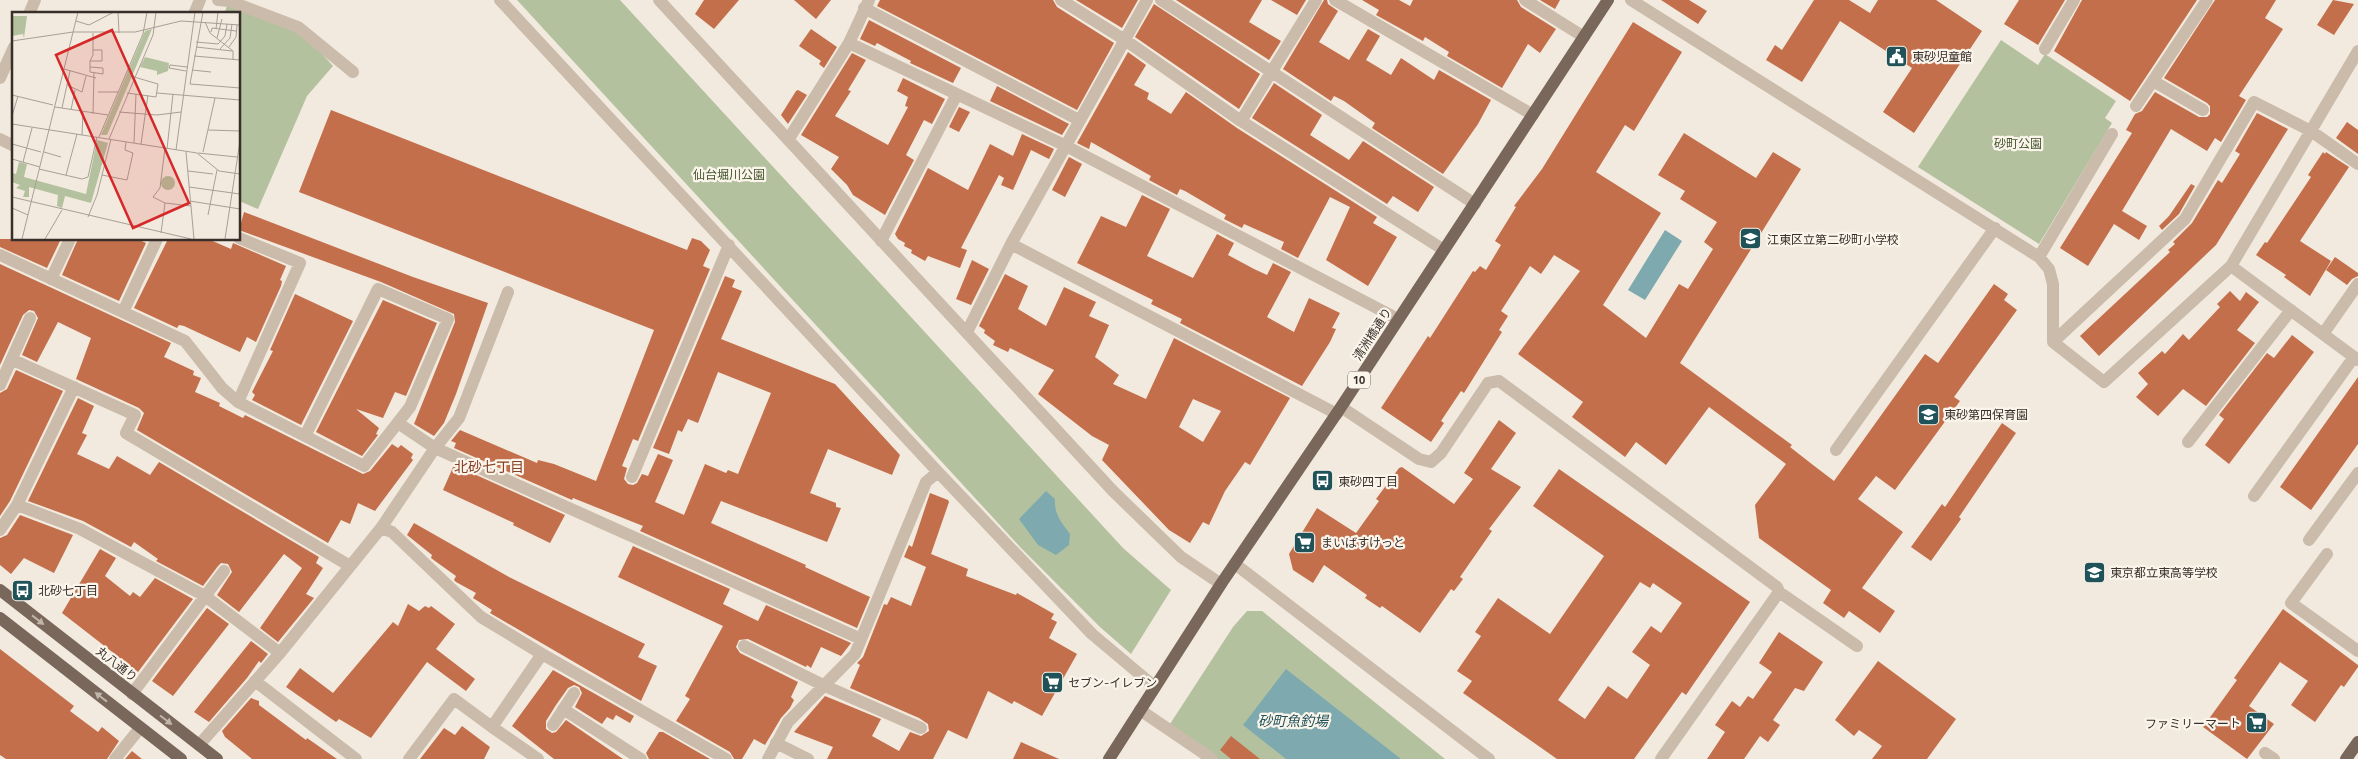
<svg xmlns="http://www.w3.org/2000/svg" width="2358" height="759" font-family="'Titillium Web','Noto Sans JP',sans-serif">
<rect width="100%" height="100%" fill="#f2eade"/>
<path fill="#b4c19e" d="M517,0H620L1123,548L1171,590L1131,654L1100,627L1021,548Z
M229,1L298,27L333,66L307,96L258,209L239,201V14H224Z
M2001,40L2038,65L2045,54L2116,101L2105,118L2112,123L2039,244L1918,167Z
M1247,611H1262L1445,759H1217L1170,724L1233,627Z"/>
<path fill="#7eaaaf" d="M1665,230L1682,241L1645,300L1628,290Z
M1046,491L1055,499C1054,514 1061,522 1070,534L1069,545L1056,555L1038,545L1019,519Z
M1286,669L1401,759H1286L1243,725Z"/>
<path fill="#c46f4b" fill-rule="evenodd" d="M704,0H739L714,29L695,14Z
M794,0H831L816,19Z
M880,0H1053L1057,7L1114,43L1077,110L877,6Z
M1076,0H1138L1122,28Z
M1176,0H1262L1249,22L1281,41L1269,60Z
M1271,0H1306L1297,15Z
M1324,0H1327L1328,4L1338,11L1319,42L1349,60L1368,29L1380,36L1366,60L1391,75L1401,58L1434,80L1439,70L1491,100L1478,124L1443,174L1372,128L1375,123L1344,101L1334,96L1331,101L1283,69Z
M1362,0H1399L1410,6L1413,0H1517L1521,7L1556,29L1540,53L1528,44L1502,88L1447,56L1449,52L1425,37L1423,41L1376,15L1379,10Z
M1540,0H1560L1555,9Z
M1661,0H1689L1707,11L1698,24Z
M1814,0H1849L1870,13L1878,0H1936L1982,31L1914,133L1883,112L1912,68L1840,21L1802,82L1766,60L1775,45L1782,50Z
M2019,0H2065L2038,45L2004,24Z
M2082,0H2197L2130,101L2054,51Z
M2215,0H2276L2265,18L2283,29L2239,96L2246,100L2221,142L2215,138L2207,151L2171,129L2122,211L2147,226L2139,240L2114,224L2088,266L2060,248L2132,133L2126,130L2135,114L2142,111L2155,92L2199,117H2207L2210,114V106L2207,103L2164,78Z
M2333,0L2354,4L2334,35L2317,25Z
M1154,4L1260,74L1239,109L1135,37Z
M869,20L961,68L953,83L910,63L911,61L877,43L875,46L860,39Z
M1633,22L1682,52L1634,131L1625,125L1596,172L1661,213L1603,305L1646,338L1679,284L1688,289L1713,249L1704,242L1717,222L1680,199L1685,191L1658,175L1684,133L1756,178L1773,152L1801,169L1680,363L1792,445L1790,447L1813,465L1834,481L1925,354L1938,363L1994,284L2008,294L2004,300L2017,310L1954,397L1960,401L1895,490L1876,476L1858,499L1903,532L1862,588L1895,611L1880,633L1849,611L1844,618L1823,603L1831,590L1759,538L1755,505L1786,464L1709,407L1666,465L1636,442L1625,457L1572,417L1583,402L1518,354L1580,271L1554,255L1541,274L1530,266L1501,311L1508,316L1499,330L1502,332L1464,393L1461,391L1441,421L1444,423L1431,442L1381,408L1428,336L1430,338L1473,271L1475,272L1480,266L1486,270L1501,245L1495,241L1516,207L1514,206L1542,169Z
M811,29L837,47L824,68L819,64L821,61L799,46Z
M1128,52L1146,65L1134,85L1149,93L1147,99L1171,114L1186,92L1237,128L1377,217L1373,223L1397,237L1368,286L1326,260L1350,207L1330,197L1298,258L1281,249L1284,242L1244,224L1242,228L1224,219L1226,215L1185,191L1180,189L1177,195L1149,180L1151,176L1091,142L1089,149L1077,143Z
M852,53L866,60L848,90L851,91L835,116L888,145L908,107L905,106L908,97L897,91L903,78L945,99L932,124L924,120L906,155L914,160L885,215L853,195L847,185L831,169L839,157L801,135Z
M1274,83L1322,115L1310,135L1349,160L1363,141L1434,187L1418,212L1393,196L1387,204L1252,118Z
M997,86L1069,124L1062,135L990,101Z
M798,90L807,95L788,124L781,115L796,91Z
M959,107L970,112L959,132L949,127Z
M331,110L687,250L692,238L701,241L710,250L703,266L710,269L638,441L633,439L622,466L627,468L624,479L628,484L633,485L637,483L642,474L648,476L658,454L673,460L655,502L684,515L705,464L726,473L728,470L738,474L771,393L718,372L698,423L688,419L682,432L678,430L669,454L653,448L725,276L735,280L732,287L742,291L721,339L835,384L900,455L892,475L828,449L810,493L836,503V507L841,508L827,542L721,501L711,523L806,565L805,567L870,597L857,628L640,531L643,526L573,498L572,500L454,448L456,443L451,441L460,430L537,463L538,460L554,464L596,481L654,330L299,192Z
M2257,113L2288,129L2216,245L2099,356L2080,336L2170,252L2168,250L2175,244L2173,242L2192,223L2218,180L2222,183L2240,154L2235,151Z
M2347,122L2358,130V154L2336,138Z
M1022,134L1054,149L1049,159L1031,150L1013,190L1001,185L1004,178L999,175L961,248L967,250L960,268L928,256L925,261L911,253L912,250L904,246L905,243L898,239L895,234L928,168L968,190L990,144L1013,156Z
M2323,152L2325,154L2326,152L2349,167L2300,241L2331,261L2310,296L2284,277L2286,275L2256,255L2265,242L2267,243L2311,177L2308,175Z
M1069,157L1082,164L1065,197L1052,190Z
M2191,184L2195,186L2179,214L2162,230L2159,226L2169,216Z
M1142,195L1170,209L1147,256L1193,278L1217,234L1234,243L1228,255L1254,269L1267,275L1273,263L1291,272L1267,317L1294,332L1309,298L1340,313L1332,328L1336,329L1330,342L1302,386L1180,323L1182,319L1151,304L1153,300L1077,263L1101,216L1126,227Z
M244,212L413,277L488,303L456,394L444,423L434,436L414,424L455,322L454,314L381,282L239,230Z
M0,239H61L47,268L0,247Z
M78,239H137L146,243L119,301L62,275Z
M168,239H208L231,249L233,243L286,266L280,280L282,281L281,286L256,342L247,337L240,352L184,326L179,325L177,328L134,308Z
M2335,257L2358,273V276L2352,279L2347,285L2326,270Z
M972,260L989,269L971,305L956,299Z
M0,264L171,343L164,357L194,371L193,375L201,378L195,392L220,403L219,406L243,418L245,415L363,474L370,471L392,444L398,448L401,445L413,454L411,458L413,460L375,511L358,503L350,524L341,520L328,543L137,430L144,413L139,408L76,379L91,338L58,322L37,362L22,355L38,318L34,311L29,310L23,315L0,365Z
M1005,274L1028,286L1018,309L1046,326L1064,287L1096,302L1089,316L1109,325L1095,357L1119,375L1113,384L1146,399L1174,338L1290,398L1250,465L1245,462L1225,491L1209,525L1203,522L1190,543L1169,530L1102,460L1109,445L1092,436L1038,394L1054,370L1010,348L1008,352L993,345L995,341L984,333L985,330L979,326ZM1193,399L1221,411L1203,442L1179,427Z
M2230,291L2240,301L2246,292L2259,302L2237,330L2255,343L2206,406L2183,389L2158,416L2136,397L2148,384L2138,373L2162,351L2165,354L2183,334L2189,340L2220,307L2217,304Z
M295,294L353,321L301,425L252,400L255,395L252,392L273,351L270,350Z
M383,300L437,323L406,396L395,392L383,418L356,409L379,428L376,434L378,435L362,456L316,432Z
M2292,335L2314,352L2229,464L2205,445L2224,419L2219,415L2267,353L2274,358Z
M16,370L63,391L10,501L0,516V393L7,389Z
M2358,377V444L2311,510L2280,487Z
M78,398L94,406L82,433L87,435L77,454L109,469L117,456L150,475L159,462L319,557L316,563L323,568L306,594L314,598L278,642L260,628L302,568L284,554L239,612L217,595L232,572L228,564L221,563L218,566L203,586L156,561L158,559L134,542L131,547L83,521L28,501Z
M1499,420L1516,433L1491,469L1521,487L1489,529L1492,531L1460,577L1463,579L1454,591L1451,589L1420,633L1382,606L1380,608L1365,598L1367,595L1324,565L1313,583L1293,570L1289,554L1317,508L1356,533L1379,501L1376,499L1399,468L1402,467L1454,504L1473,479L1464,473Z
M2002,423L2016,433L1959,517L1961,519L1931,561L1911,547L1942,504L1945,507Z
M454,465L565,515L550,543L513,525L514,523L443,490Z
M1559,469L1750,602L1686,695L1682,692L1634,759H1557L1463,693L1472,681L1457,671L1481,636L1475,632L1498,598L1550,634L1604,556L1533,506ZM1640,582L1650,588L1653,583L1682,603L1661,633L1651,626L1632,652L1650,665L1627,699L1608,686L1585,719L1558,700Z
M930,493L948,500L949,502L931,554L968,569L966,576L1016,595L1017,593L1054,614L1051,619L1057,622L1049,638L1077,654L1042,716L1014,701L1012,704L988,691L967,739L948,730L933,759H827L833,747L794,732L825,696L881,719L872,736L899,751L910,732L921,736L929,731L928,724L919,718L850,688L860,665L857,663L863,657L884,604L887,605L891,597L911,606L926,567L904,557L909,545L912,547Z
M20,515L73,535L54,573L24,558L11,574L0,565V538L7,535Z
M414,523L509,577L645,644L638,657L657,666L641,701L490,613L492,610L473,598L476,593L456,582L454,580L456,576L435,561L431,558L432,555L407,535Z
M633,546L730,589L723,604L758,621L766,605L851,643L841,656L821,647L811,668L807,665L806,667L748,639L739,640L736,647L740,653L798,682L791,697L794,700L790,708L781,718L765,745L754,739L742,759H734L730,752L676,721L690,699L685,696L723,626L618,577Z
M100,549L116,558L105,576L130,596L133,592L140,597L155,578L193,599L138,672L62,613Z
M408,604L419,611L425,606L429,608L431,606L455,624L436,649L475,679L466,691L427,662L371,738L339,719L336,722L286,687L300,668L333,693L393,622L398,626Z
M207,608L229,624L173,696L152,681Z
M2283,609L2358,665V667L2344,687L2341,685L2315,722L2291,705L2308,681L2280,662L2249,706L2274,724L2247,759L2203,727L2237,680L2234,678Z
M1779,632L1823,662L1804,691L1795,688L1773,720L1780,725L1768,742L1760,736L1744,759H1707L1725,732L1715,725L1732,701L1740,707L1748,696L1753,699L1772,672L1759,663Z
M251,641L268,654L261,663L259,661L247,678L209,722L194,712Z
M0,649L74,706L70,711L98,732L102,727L119,741L107,759H6L0,755Z
M1878,661L1956,719L1927,759H1872L1882,746L1859,730L1854,736L1835,720Z
M553,670L634,716L630,723L616,715L613,720L607,717L602,724L575,707L582,693L579,687L574,685L568,688L556,705L546,721V729L552,733L556,732L566,720L623,759H554L512,726Z
M251,698L259,701V705L306,740L307,738L337,759H252L225,737L222,731Z
M462,726L490,747L484,759H420L444,728L455,735Z
M659,732H663L710,759H649L646,753Z
M1231,736L1260,759H1231L1220,750Z
M1021,742L1059,759H1013Z
M132,751L142,759H125Z"/>
<g fill="none" stroke-linecap="round" stroke-linejoin="round">
<path stroke="#cabbaa" stroke-width="12" d="M218,0L229,1L298,27L353,72
M500,0L937,471L1092,634L1155,687
M659,0L1113,491L1181,557L1221,584
M1061,0L1125,40L1241,121L1444,250
M1161,0L1475,204
M1335,0L1533,115
M1525,0L1584,37
M1631,0L2039,257L2049,269L2053,284V342L2104,382L2231,266L2358,51
M864,8L1079,120
M29,14L35,0
M194,14L200,0
M849,43L1064,145L1398,319
M2045,49L2074,0
M0,78L14,47
M2153,81L2203,110
M2136,106L2207,0
M1241,121L1316,0
M0,139L14,146
M788,140L849,43L869,0
M881,241L957,94
M1011,244L1337,414
M0,255L185,341L222,388L238,402L364,466L410,407L448,319L378,289L305,436
M2039,257L2112,134
M2231,266L2358,360
M51,279L70,239
M123,312L157,239
M967,332L1011,244L1147,0
M2323,334L2358,284
M2053,342L2185,219L2254,102L2311,131L2358,164
M13,360L135,415L126,433L350,566
M0,385L30,318
M238,402L300,263L239,238
M1341,407L1419,459L1431,462L1441,453L1488,383L1499,381L1777,587L1779,592L1661,759
M398,423L435,448L861,639
M2188,442L2291,310
M1836,450L1995,228
M632,477L729,245
M2254,496L2354,357
M17,505L80,529L205,596L280,653
M381,528L392,532L481,617L542,654L492,727L454,699L409,759
M0,530L17,505L74,387
M2309,540L2358,473
M2327,554L2291,603L2358,651
M1235,564L1489,759
M1779,592L1857,646
M744,646L825,686L921,728
M542,654L726,759
M255,681L356,759
M132,694L224,571
M563,709L641,759
M1140,710L1212,759
M553,725L574,693
M492,727L538,759
M776,743L808,759
M199,745L280,653L381,528L435,448L459,418L508,292
M2265,753L2274,759
M115,759L140,728
M768,759L788,722L855,654L926,482L938,472"/>
<path stroke="#7a675b" stroke-width="12" d="M0,590L217,759
M0,618L181,759
M1109,759L1221,584L1341,407L1608,0
M2346,759L2358,742"/>
</g>
<defs><path id="oneway-solid" d="M-6-.8H1V-3.2L6.5 0L1 3.2V.8H-6Z" transform="scale(1.25)"/></defs>
<g fill="#c0b5aa">
<use href="#oneway-solid" transform="translate(38 620) rotate(38)"/>
<use href="#oneway-solid" transform="translate(101 697) rotate(-142)"/>
<use href="#oneway-solid" transform="translate(166 720) rotate(37)"/>
</g>
<defs>
<symbol id="civic-square" viewBox="-11 -11 22 22"><rect x="-9" y="-9" width="18" height="18" rx="4" fill="#205259" stroke="#faf4eb"/><path d="M-.6-6.5H3V-4.5H.6V-3L4-1V1h2V6H-6V1h2V-1L-.6-3ZM-1.2 2.5V6h2.4V2.5Z" fill="#fff"/></symbol>
<symbol id="school-square" viewBox="-11 -11 22 22"><rect x="-9" y="-9" width="18" height="18" rx="4" fill="#205259" stroke="#faf4eb"/><path d="M0-5L7-2L0 1L-7-2ZM-4 1L0 2.5L4 1V4Q0 6-4 4Z" fill="#fff"/></symbol>
<symbol id="bus-square" viewBox="-11 -11 22 22"><rect x="-9" y="-9" width="18" height="18" rx="4" fill="#205259" stroke="#faf4eb"/><path d="M-5-6H5V4H4V6H2V4H-2V6H-4V4H-5ZM-3.5-4V0h7V-4ZM-3.5 1.2v1.5H-2V1.2ZM2 1.2v1.5H3.5V1.2Z" fill="#fff"/></symbol>
<symbol id="supermarket-square" viewBox="-11 -11 22 22"><rect x="-9" y="-9" width="18" height="18" rx="4" fill="#205259" stroke="#faf4eb"/><path d="M-6-5.5h2.5l.6 2H6L4.5 2H-2.5L-4.4-4H-6ZM-1.5 3.2a1.3 1.3 0 1 0 .1 0ZM3 3.2a1.3 1.3 0 1 0 .1 0Z" fill="#fff"/></symbol>
</defs>
<g fill-rule="evenodd">
<use href="#civic-square" x="1884" y="44" width="25" height="25"/>
<use href="#school-square" x="1738" y="226" width="25" height="25"/>
<use href="#school-square" x="1916" y="402" width="25" height="25"/>
<use href="#bus-square" x="1310" y="468" width="25" height="25"/>
<use href="#supermarket-square" x="1292" y="530" width="25" height="25"/>
<use href="#school-square" x="2082" y="560" width="25" height="25"/>
<use href="#bus-square" x="10" y="578" width="25" height="25"/>
<use href="#supermarket-square" x="1040" y="670" width="25" height="25"/>
<use href="#supermarket-square" x="2244" y="710" width="25" height="25"/>
</g>
<g text-anchor="middle" dominant-baseline="central" stroke-width="4.5" stroke-linejoin="round" paint-order="stroke">
<rect fill="#faf4eb" stroke="#726a64" stroke-width="1" x="1348" y="371.5" width="22" height="17" rx="4"/>
<g font-size="11" font-weight="bold" fill="#382f2a">
<text x="1359" y="380">10</text>
</g>
<g font-size="12" fill="#382f2a" stroke="#faf4eb" text-anchor="start">
<text x="1912" y="56">東砂児童館</text>
<text x="1767" y="239">江東区立第二砂町小学校</text>
<text x="1944" y="414">東砂第四保育園</text>
<text x="1338" y="481">東砂四丁目</text>
<text x="1321" y="542">まいばすけっと</text>
<text x="2110" y="572">東京都立東高等学校</text>
<text x="38" y="590">北砂七丁目</text>
<text x="1068" y="682">セブン-イレブン</text>
<text x="2241" y="723" text-anchor="end">ファミリーマート</text>
</g>
<g font-size="12" fill="#45562e" stroke="#faf4eb">
<text x="2018" y="143">砂町公園</text>
<text x="729" y="174">仙台堀川公園</text>
</g>
<g font-size="12" fill="#382f2a" stroke="#faf4eb">
<text transform="translate(1372 334) rotate(-57)">清洲橋通り</text>
<text transform="translate(117 664) rotate(38)">丸八通り</text>
</g>
<g font-size="14" fill="#864124" stroke="#faf4eb">
<text x="489" y="466">北砂七丁目</text>
</g>
<g font-size="14" font-style="italic" fill="#205259" stroke="#faf4eb">
<text x="1293" y="720">砂町魚釣場</text>
</g>
</g>
<g transform="translate(12 12)">
<rect width="228" height="228" fill="#f2eade"/>
<path d="M0,4H15L12,26L11,22L0,24ZM140,17L95,123H89L133,19ZM133,45L157,51L156,59L145,63V59L128,55ZM85,128L96,131L79,191L53,184L50,196L45,194L46,183L17,175V185H11L13,179L4,176L8,173L0,170V161L4,162L7,150L15,152L12,165L74,182ZM149 171a7 7 0 1 1 14 0a7 7 0 1 1-14 0Z" fill="#b4c19e"/>
<path fill="none" stroke="#a89f96" stroke-width="1" d="M106,0L107,21M191,0L178,72L228,76M64,9L77,13L102,0M193,10L198,21L221,39V48M204,17L206,0M199,20L200,16L224,19M205,26L210,7M0,29L61,20H123L169,9L228,13M184,30L206,32L213,24L215,12M184,35L220,39M217,35L224,25L225,13M208,37L218,26L220,12M182,44L228,48M78,49H90V38H81M78,55L91,56V62L78,60V49L81,43V21M52,57L84,66M180,58L199,60M174,59L157,56L158,53L175,55M55,73L70,80L74,64M86,80H106M115,81L144,85L146,72L122,65M145,81L228,88M0,83L41,93M43,95L96,103M50,96L58,59M59,98L63,78M107,100L145,103L169,100M81,102L82,61M0,104L6,84M0,112L185,141L207,159L228,162M196,118L228,119M70,123L71,100M87,125L131,22L135,0M97,127L141,23L144,0M122,131L124,82M0,132L29,140M129,132L136,83M153,136L148,176L141,185L153,191L179,194M155,137L161,82M164,138L183,0M32,140L49,145M174,140L182,227M191,140L203,86M186,141L225,145M0,147L28,155M11,150L20,116M27,157L70,167L76,165L85,125M176,159L201,162M54,163L65,122M90,163L115,168L121,141L113,138L114,130M177,175L228,182M0,185L179,227M178,189L228,197M0,196L16,203M196,203L205,158M76,205L85,183L99,127M149,221L153,191M10,227L66,0M33,227L50,198M213,227L228,129"/>
<path fill="#d62828" fill-opacity="0.15" stroke="#d62828" stroke-width="2.5" d="M100,18L177,191L121,216L44,43Z"/>
<rect width="228" height="228" fill="none" stroke="#382f2a" stroke-width="2.5"/>
</g>
</svg>
